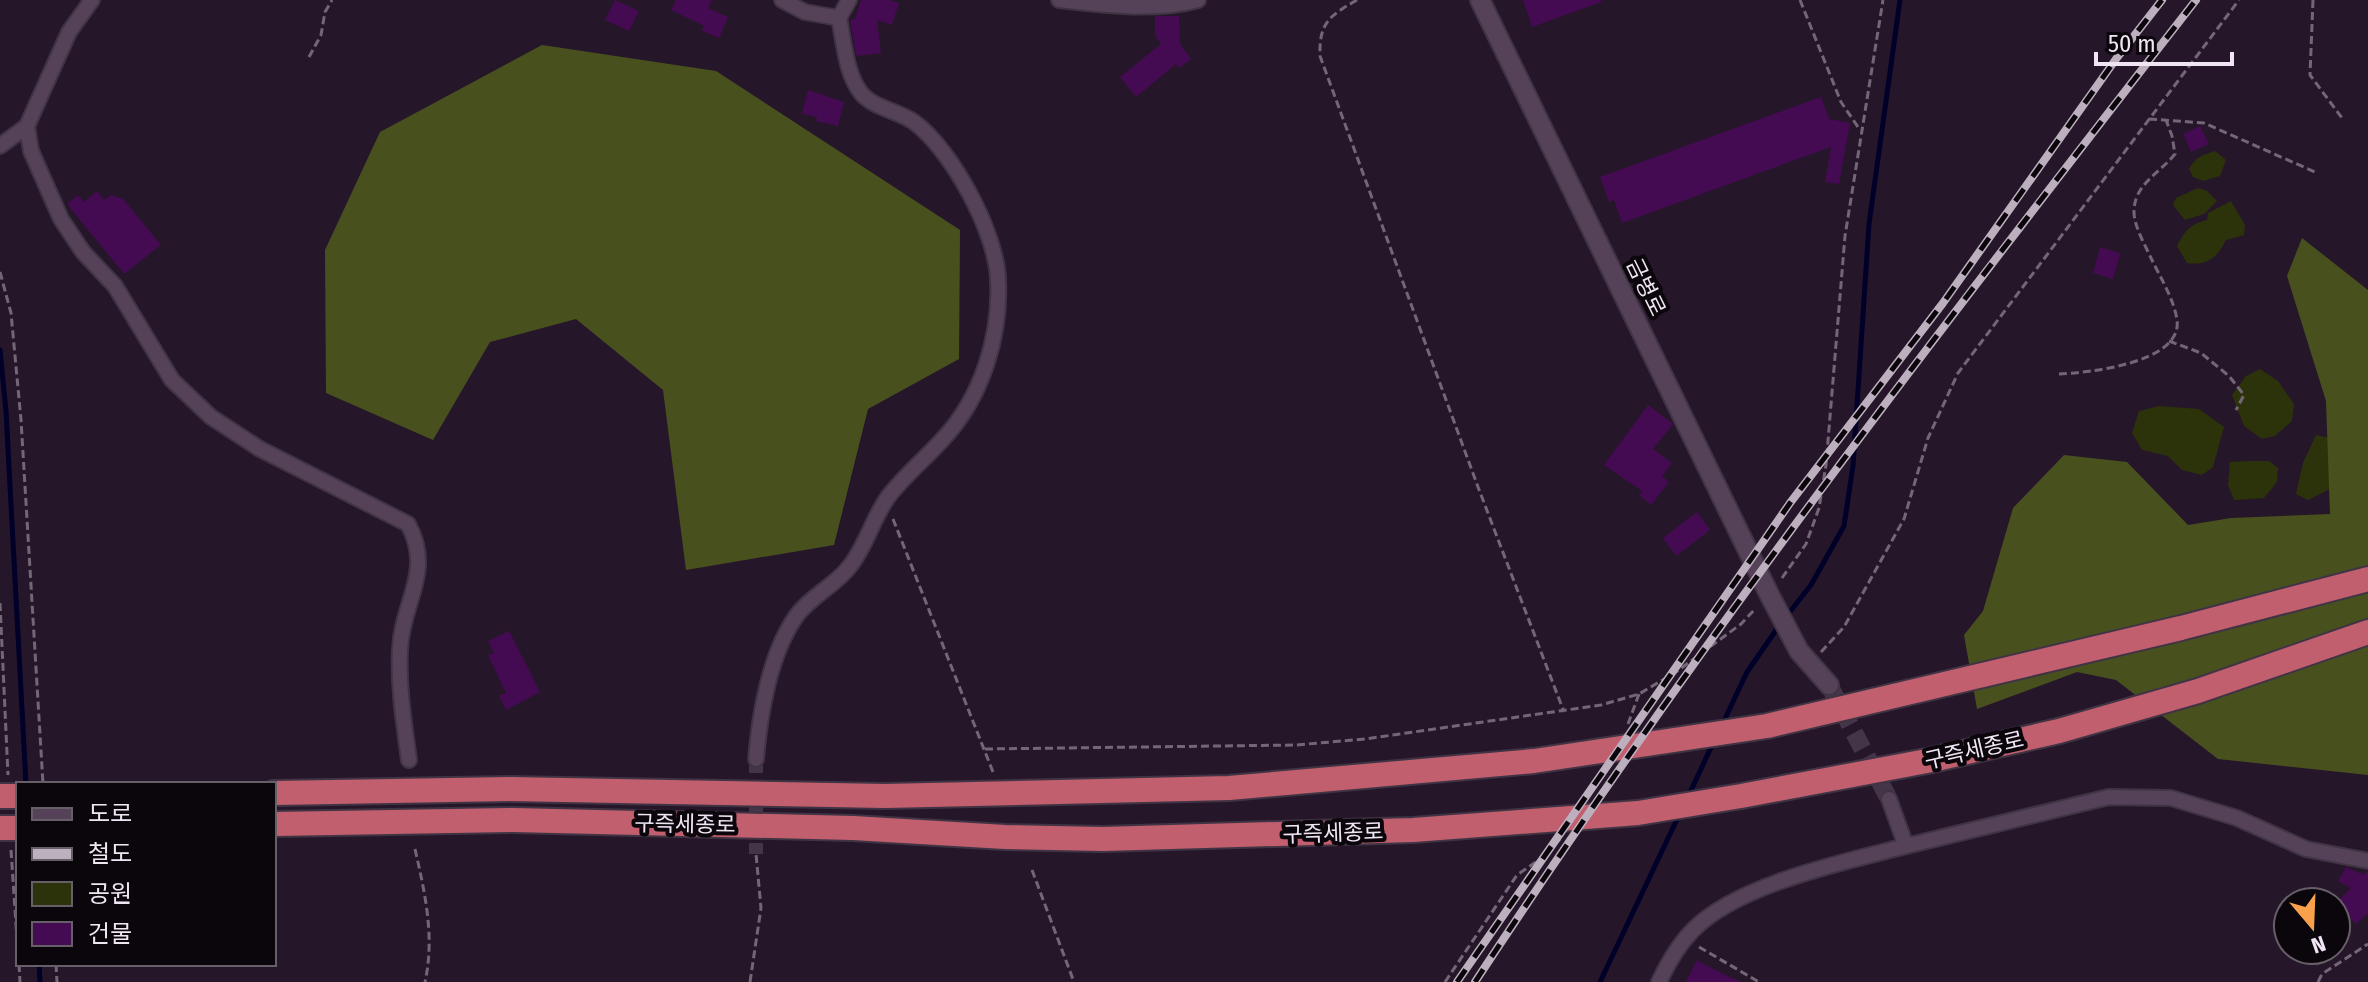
<svg xmlns="http://www.w3.org/2000/svg" width="2368" height="982" font-family="'Fira Sans Condensed','Noto Sans KR',sans-serif">
<rect width="100%" height="100%" fill="#26162a"/>
<path fill="#2c330b" d="M2215,151L2226,160L2220,176L2203,181L2193,177L2189,169C2195,157 2203,155 2215,151Z
M2198,188L2207,191L2217,201L2204,214L2185,220L2173,205L2176,198Z
M2231,201L2245,225L2244,235L2226,240C2217,258 2207,266 2187,263L2177,246C2185,231 2190,224 2207,220L2208,213Z
M2260,369L2278,381L2294,404L2292,421L2275,436L2262,439L2244,426L2232,395L2246,376Z
M2159,406L2199,409L2224,427L2213,467L2202,475L2182,470L2168,456L2142,450L2132,433L2139,411Z
M2316,435L2336,439L2338,485L2308,500L2296,494L2303,463Z
M2247,461H2269L2278,468L2277,482L2264,498L2234,500L2228,485L2230,462Z"/>
<path fill="#48511e" d="M542,45L716,71L960,230L959,359L868,409L834,545L686,570L663,390L576,319L490,342L433,440L326,393L325,250L380,132Z
M2302,238L2368,290V775L2218,759L2116,680L2077,672L1977,709L1964,635L1983,611L2013,508L2064,455L2127,462L2188,525L2231,518L2330,514L2326,401L2287,276Z"/>
<g fill="none" stroke-linecap="round" stroke-linejoin="round">
<path stroke="#000029" stroke-width="5" d="M0,350L6,411L26,784
M1785,618L1811,585L1844,526L1853,466L1869,224L1900,0
M1722,725L1747,672L1779,626
M1688,797L1714,741
M39,964L40,982
M1600,982L1680,813"/>
</g>
<path fill="#450b52" d="M615,0L639,11L629,31L605,20Z
M676,0H712L708,8L728,17L719,38L702,31L704,26L671,10Z
M861,0H890L899,3L892,25L877,20L881,53L856,56L850,20L855,19Z
M1523,0H1601V2L1532,27Z
M1155,16H1179L1180,44L1191,59L1179,68L1176,64L1136,97L1120,77L1161,44L1155,36Z
M808,90L844,102L838,126L816,121L817,117L802,114Z
M1821,97L1829,119L1850,123L1839,184L1825,182L1831,147L1622,223L1614,200L1609,202L1600,177Z
M2200,126L2209,144L2191,152L2183,134Z
M97,191L104,200L111,195L123,199L161,245L124,274L67,204L78,195L84,202Z
M2100,247L2120,253L2113,279L2093,273Z
M1648,405L1673,424L1653,449L1672,463L1662,476L1669,482L1651,505L1639,495L1642,491L1604,465Z
M1697,512L1710,530L1676,556L1663,538Z
M509,631L540,692L506,710L499,696L506,693L488,655L494,653L488,641Z
M2346,867L2364,875L2368,871V913L2356,924L2336,903L2351,888L2338,881Z
M1697,960L1717,971L1741,982H1686Z"/>
<g fill="none" stroke-linecap="round" stroke-linejoin="round">
<path stroke="#443548" stroke-width="14" stroke-dasharray="14 7" stroke-linecap="butt" d="M756,759V854"/>
<path stroke="#443548" stroke-width="18" stroke-dasharray="18 9" stroke-linecap="butt" d="M1829,685L1889,799"/>
<defs>
<path id="minor" d="M782,0L805,12L839,18L849,0
M1059,0C1103,5 1155,12 1198,0
M27,126L31,151L61,219L83,252L115,286L172,380L211,417L260,449L408,524C434,572 402,601 400,649C398,686 404,723 409,760
M0,146L27,126L69,32L92,0
M756,759C760,713 769,654 797,615C811,596 836,585 850,566C866,546 873,518 888,497C905,475 924,460 942,440C982,398 1001,336 998,279C996,232 952,150 914,122C899,111 873,108 861,93C846,74 844,42 839,18
M1906,846L2109,797L2171,798L2237,818L2306,849L2368,861
M1659,982C1668,963 1678,945 1693,930C1738,884 1844,862 1906,846L1889,799"/>
<path id="tertiary" d="M1480,0L1769,594L1799,651L1829,685"/>
<path id="trunk" d="M274,793L510,789L885,796L1229,788L1534,761L1767,726L2181,628L2368,579
M274,824L513,820L853,828L1005,837L1103,839L1413,830L1638,813L1741,796L1932,760L2059,731L2198,691L2368,632"/>
</defs>
<use href="#minor" stroke="#403444" stroke-width="18"/>
<use href="#tertiary" stroke="#403444" stroke-width="22"/>
<use href="#trunk" stroke="#403444" stroke-width="28"/>
<path stroke="#746677" stroke-width="3" stroke-dasharray="8 4" stroke-linecap="butt" d="M1357,0C1329,16 1319,23 1320,56L1478,487L1564,712
M1800,0L1841,102L1860,130
M2313,0L2310,75L2342,118
M309,57L321,35L325,12L332,0
M2149,119L2204,123L2315,172
M0,272L11,313L21,420L43,784
M2169,341L2201,353L2229,376L2244,395L2236,410
M2059,374C2087,373 2183,363 2177,320C2174,299 2160,277 2151,258C2145,245 2134,226 2134,212C2134,184 2159,174 2175,154L2172,136L2166,120
M893,519L993,772
M1782,578L1806,544L1819,508L1826,465L1845,236L1883,0
M0,603L8,775
M1821,652L1844,627L1904,519L1928,438L1958,373L2239,0
M1628,724L1639,694
M985,749L1296,745L1365,739L1601,705L1639,694L1676,672L1741,624L1756,608
M415,849C425,893 435,937 425,982
M11,850L18,954
M1032,870L1074,982
M1699,947L1759,982
M19,964L20,982
M56,964L57,982
M750,982L761,908L756,854
M1445,982L1517,875L1543,857L1560,839
M2318,982L2322,974L2368,944"/>
<use href="#minor" stroke="#554259" stroke-width="14"/>
<use href="#tertiary" stroke="#554259" stroke-width="18"/>
<use href="#trunk" stroke="#c25f6e" stroke-width="24"/>
<defs>
<path id="rail" d="M1457,982L1790,503L1943,303L2116,59L2162,0
M1475,982C1698,642 1946,321 2196,0"/>
</defs>
<use href="#rail" stroke="#bcb0bf" stroke-width="8"/>
<use href="#rail" stroke="#0b050c" stroke-width="5" stroke-dasharray="15" stroke-linecap="butt"/>
<defs>
<path id="trunk-bridge" d="M0,796H18
M0,828H18"/>
</defs>
<use href="#trunk-bridge" stroke="#403444" stroke-width="28" stroke-linecap="butt"/>
<use href="#trunk-bridge" stroke="#c25f6e" stroke-width="24"/>
</g>
<g text-anchor="middle" dominant-baseline="central" stroke-width="8" stroke-linejoin="round" paint-order="stroke">
<g font-size="22" fill="#f0e5f3" stroke="#0b050c">
<text transform="translate(1646 287) rotate(64)">금병로</text>
<text transform="translate(1974 750) rotate(-13)">구즉세종로</text>
<text transform="translate(685 824) rotate(1)">구즉세종로</text>
<text transform="translate(1333 833) rotate(-2)">구즉세종로</text>
</g>
</g>
<rect x="16" y="782" width="260" height="184" fill="#0b050c" stroke="#675f68" stroke-width="2"/>
<rect x="32" y="808" width="40" height="12" fill="#554259" stroke="#675f68" stroke-width="2"/>
<text x="88" y="822" font-size="24" fill="#f0e5f3">도로</text>
<rect x="32" y="848" width="40" height="12" fill="#bcb0bf" stroke="#675f68" stroke-width="2"/>
<text x="88" y="862" font-size="24" fill="#f0e5f3">철도</text>
<rect x="32" y="882" width="40" height="24" fill="#2c330b" stroke="#675f68" stroke-width="2"/>
<text x="88" y="902" font-size="24" fill="#f0e5f3">공원</text>
<rect x="32" y="922" width="40" height="24" fill="#450b52" stroke="#675f68" stroke-width="2"/>
<text x="88" y="942" font-size="24" fill="#f0e5f3">건물</text>
<g transform="translate(2312 926) rotate(161)"><circle r="38" fill="#0b050c" stroke="#675f68" stroke-width="2"/>
<path d="M0-6L14 30L0 20L-14 30Z" fill="#f8a04b"/>
<text y="-12" font-size="22" font-weight="bold" text-anchor="middle" fill="#f0e5f3">N</text>
</g>
<path d="M2096 52v12h136v-12" fill="none" stroke="#f0e5f3" stroke-width="4"/>
<text x="2108" y="52" font-size="24" fill="#f0e5f3" stroke="#0b050c" stroke-width="6" paint-order="stroke">50 m</text>
</svg>
